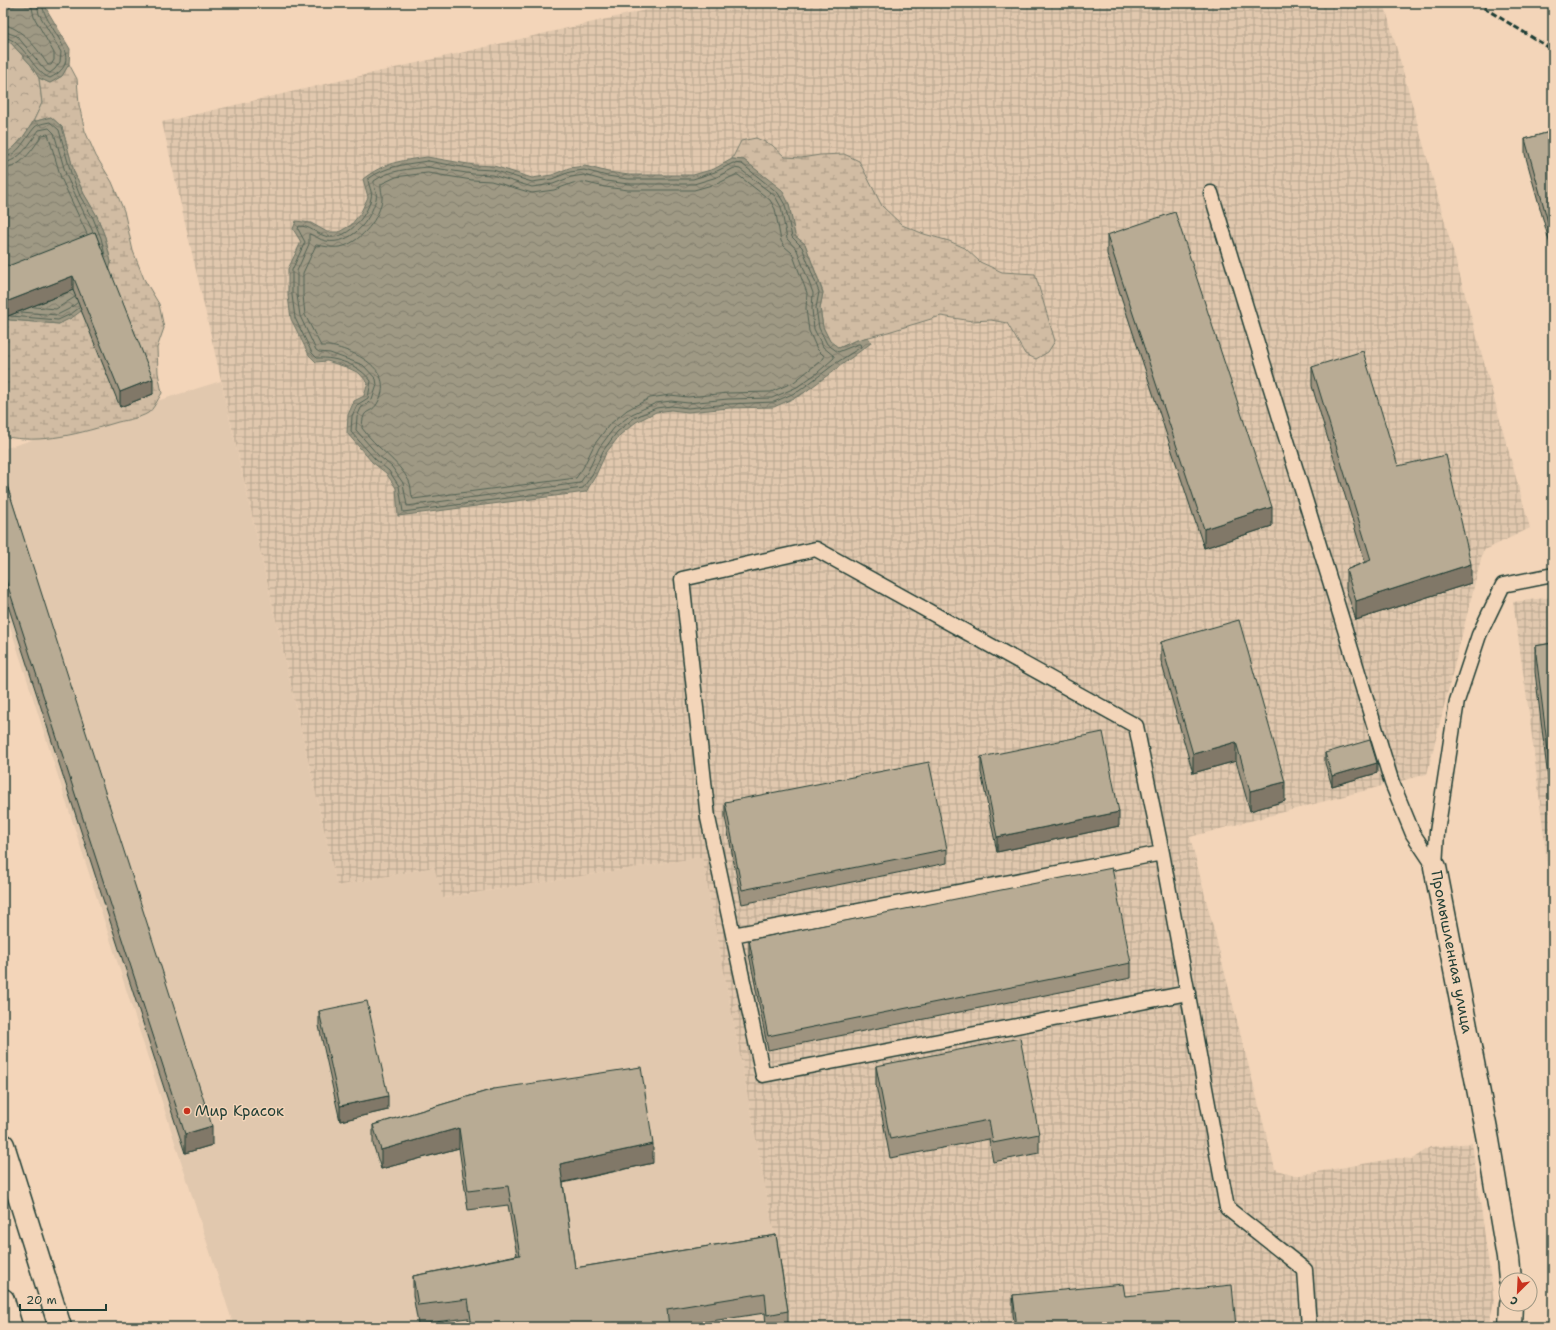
<svg xmlns="http://www.w3.org/2000/svg" width="1556" height="1330" font-family="'Shantell Sans',sans-serif">
<defs>
<pattern id="industrial-grid" width="8" height="8" patternUnits="userSpaceOnUse"><rect width="8" height="8" fill="#e1c8ae"/><path d="M0 4h8M4 0v8" fill="none" stroke="#b6a48e"/></pattern>
<pattern id="forest-crowns" width="20" height="18" patternUnits="userSpaceOnUse"><rect width="20" height="18" fill="#d1bca3"/><path d="M2 6a3 3 0 1 1 6 0M12 15a3 3 0 1 1 6 0" fill="none" stroke="#a99a86"/></pattern>
<pattern id="wetland-marsh" width="20" height="14" patternUnits="userSpaceOnUse"><rect width="20" height="14" fill="#d1bca3"/><path d="M1 5h8M5 5V1M11 12h8M15 12V8" fill="none" stroke="#a99a86"/></pattern>
<pattern id="water-waves" width="16" height="10" patternUnits="userSpaceOnUse"><rect width="16" height="10" fill="#9f9984"/><path d="M0 5q4-4 8 0t8 0" fill="none" stroke="#817e6d"/></pattern>
</defs>
<rect width="100%" height="100%" fill="#f3d5b9"/>
<filter id="ink" filterUnits="userSpaceOnUse"><feTurbulence type="fractalNoise" baseFrequency=".025" numOctaves="2"/><feDisplacementMap in="SourceGraphic" scale="8" xChannelSelector="R" yChannelSelector="G"/><feConvolveMatrix kernelMatrix="1 2 1 2 8 2 1 2 1" color-interpolation-filters="sRGB"/></filter>
<g filter="url(#ink)">
<path fill="#e1c8ae" d="M221,381L337,886L434,867L444,898L702,857L792,1327H234L3,604V449Z"/>
<path fill="url(#industrial-grid)" d="M676,3H1384L1530,528L1483,551L1427,774L1190,837L1275,1169L1294,1176L1397,1158L1412,1159L1430,1147L1472,1143L1494,1302L1488,1327H792L702,857L443,898L434,867L337,886L162,122Z
M1553,597V911L1530,720L1513,602Z"/>
<path fill="url(#forest-crowns)" stroke="#787c6c" d="M3,40L11,43L31,65L39,78L42,103L33,122L24,136L10,152L3,154Z"/>
<path fill="url(#wetland-marsh)" stroke="#787c6c" d="M69,64L77,79L79,105L85,131L96,156L112,182L124,211L133,251L144,279L159,304L164,328L157,348L158,373L162,393C158,399 153,410 148,413C140,418 127,420 118,422C81,433 41,445 3,436V318L10,320L59,324L111,262L105,237L97,216L84,194L74,172L62,127L51,117L33,122L42,103L39,78L50,83L62,76Z
M756,138L772,145L785,157L801,158L820,155L844,154L859,161L882,206L902,225L924,234L949,241L965,248L980,262L1002,272L1035,274L1055,341L1048,352L1036,359L1025,354L1007,323L991,320L972,321L941,316L888,332L854,341L839,348L830,342L823,327L820,308L823,292L805,244L795,236L789,204L761,174L744,160L732,159L741,141Z"/>
<path fill="url(#water-waves)" stroke="#6c7464" d="M3,3H45L47,10L70,49L69,64L62,76L50,83L39,78L31,65L11,43L3,40Z
M51,117L62,127L74,172L84,194L97,216L105,237L111,262L106,286L92,303L73,317L59,324L10,320L3,318V154C17,149 25,134 33,122Z
M427,157L474,165L494,166L532,178L552,175L569,168L585,166L608,172L629,175H693L714,169L732,159L744,160L782,190L789,204L795,236L805,244L823,293L820,308L823,327L830,341L839,348L854,341L868,337L871,343L801,395L774,407L729,408L688,412L671,410L656,412L636,422L620,435L606,453L596,475L586,492L398,516L396,488L386,473L372,462L347,433L348,415L354,401L364,396L368,383L359,373L346,367L327,361L316,362L309,355L291,319L288,296V269L301,242L293,229L296,221L311,223L327,232H339L351,225L360,214L368,197L363,179C385,162 400,161 427,157Z"/>
<g fill="none" stroke-linecap="round" stroke-linejoin="round">
<path stroke="#526254" stroke-width="1" d="M3,25C21,26 39,51 48,65H51L54,60V53L34,17L31,3
M3,31L17,36L46,71L50,73L55,69L60,62L61,52L39,14L37,3
M3,37C24,39 32,72 50,78C89,59 44,29 42,3
M3,157C19,156 25,138 35,127C38,124 45,123 50,122L59,130L71,173L80,196L93,218L101,238L105,255
M428,161L473,169L493,170L532,182L552,179L570,172L584,170L607,176L628,179H693L715,172L733,163L742,164L778,193L785,205L792,237L802,247L819,292L816,308L819,328L827,344L838,352L858,344H860L861,347L836,363L799,391L774,402L729,404L688,408L671,406L656,408L634,418L617,432L603,451L593,473L583,488L403,512L399,486L389,471L375,459L351,432L352,416L357,405L368,398L371,381C359,365 337,357 317,358L312,353L295,318L292,295V270L305,242L298,229L299,226C310,226 315,233 325,236C345,243 368,216 371,198C373,192 368,185 368,179C386,166 406,164 428,161Z
M3,163C20,161 30,143 39,130L49,128L54,133L66,175L93,232
M428,167L473,174L492,175L532,187L553,184L571,177L584,175L606,181L628,184H694L717,177L734,168L740,169L775,196L781,207L787,239L797,250L813,293L812,309L814,329L823,347L834,356V358L817,373L797,387L772,398L728,399L688,403L671,401L656,403L632,414L614,428L599,448L588,471L580,483L407,506L403,483L392,467L378,455L356,430L357,417L361,408L372,400L377,385L376,379L363,365L330,353L319,352L316,350L300,316L297,295V271L309,244V234C315,235 319,240 326,241C351,245 370,222 376,199C378,193 373,187 374,181C389,170 409,169 428,167Z
M3,169C21,168 33,149 42,135L48,134L61,178L87,234
M428,173L472,180L491,181L532,193L554,190L573,183L583,182L605,187L628,190H694L719,183L735,175H738L770,200L775,209L781,241L784,246L792,253L807,293L806,309L809,331L817,349L824,356V358L794,382L771,392L728,393L688,397L670,395L650,398L627,410L609,425L594,445L583,468L576,478L413,499C410,493 412,486 409,481C398,460 376,448 362,428C363,406 369,416 377,404C397,371 357,351 330,346C326,346 324,346 321,346L305,315L303,295V273L316,245C325,246 334,249 344,246C362,240 380,218 382,199C383,194 380,189 381,184L396,177Z
M34,307L56,309L75,297
M21,312L57,315L69,309L77,303
M11,316L58,320L71,314L79,308"/>
<defs>
<path id="lane" d="M1211,193L1392,783L1413,834L1435,867
M1435,867L1437,832L1457,701L1479,635L1503,585L1553,575
M733,935L1162,853
M1188,993L763,1075L708,818L682,579L816,549L1136,726L1162,853L1227,1208L1305,1270L1309,1327"/>
<path id="street" d="M1435,867L1488,1140L1508,1258L1510,1280
M1510,1327L1511,1304"/>
<path id="highway" d="M3,1145L60,1327
M3,1300L11,1327"/>
</defs>
<use href="#lane" stroke="#1f3d34" stroke-width="17"/>
<use href="#street" stroke="#1f3d34" stroke-width="25"/>
<use href="#highway" stroke="#1f3d34" stroke-width="25"/>
<use href="#lane" stroke="#f3d5b9" stroke-width="14"/>
<use href="#street" stroke="#f3d5b9" stroke-width="22"/>
<use href="#highway" stroke="#f3d5b9" stroke-width="22"/>
<path stroke="#1f3d34" stroke-width="3" stroke-dasharray="6 3" stroke-linecap="butt" d="M1476,3L1553,50"/>
</g>
<path fill="#9e937f" stroke="#1f3d34" d="M1553,131V255L1525,154V139Z
M95,232L153,394L120,407L73,290L3,318Z
M1107,235L1272,526L1204,548L1107,254Z
M1312,367L1398,466L1471,583L1356,620L1346,589V570L1365,562L1312,386Z
M3,473L212,1145L185,1153L3,590Z
M1161,642L1285,801L1250,811L1236,761L1193,773L1161,661Z
M1553,643V819L1535,672V646Z
M1325,753L1377,773L1332,786L1325,763Z
M981,757L1119,826L997,852L981,772Z
M725,802L947,849V863L742,904L725,817Z
M749,940L1131,963V978L768,1050L749,954Z
M319,1011L388,1110L340,1121L319,1026Z
M876,1066L1039,1134V1153L993,1162L989,1139L890,1158L876,1085Z
M494,1089L653,1163L563,1183L575,1268L776,1235L788,1311V1327H766L765,1313L671,1327H469L468,1318L418,1324L413,1295V1276L517,1255L508,1205L468,1210L459,1148L381,1169L373,1144V1125Z
M1013,1295L1125,1296L1236,1327H1015L1013,1314Z"/>
<path fill="#817868" stroke="#1f3d34" d="M73,276V290L3,318V303Z
M153,379V394L120,407V392Z
M1272,507V526L1204,548V529Z
M1471,564V583L1356,620V601Z
M1236,742V761L1193,773V754Z
M1377,763V773L1332,786V776Z
M1285,782V801L1250,811V791Z
M1119,812V826L997,852V837Z
M388,1096V1110L340,1121V1106Z
M212,1126V1145L185,1153V1134Z
M459,1128V1148L381,1169V1150Z
M653,1144V1163L560,1183V1164Z"/>
<path fill="#b8ab94" stroke="#1f3d34" d="M1553,131V240L1525,139Z
M1175,212L1272,507L1204,529L1107,235Z
M95,232L153,379L120,392L73,276L3,303V268Z
M1363,351L1398,466L1446,455L1471,564L1356,601L1346,570L1371,560L1312,367Z
M3,473L212,1126L185,1134L3,571Z
M1239,620L1285,782L1250,791L1236,742L1193,754L1161,642Z
M1553,643V792L1535,646Z
M1103,732L1119,812L997,837L981,757Z
M1370,740L1377,763L1332,776L1325,753Z
M929,762L947,849L742,890L725,802Z
M1112,868L1131,963L768,1036L749,940Z
M367,1001L388,1096L340,1106L319,1011Z
M1020,1038L1039,1134L993,1143L989,1120L890,1139L876,1066Z
M641,1067L653,1144L560,1164L575,1268L776,1235L788,1311L767,1315L765,1293L667,1309L669,1327H617L616,1323L591,1327H472L468,1299L418,1305L413,1276L520,1255L508,1186L468,1191L459,1128L381,1150L373,1125L494,1089Z
M1123,1284L1125,1296L1232,1285L1236,1327H1017L1013,1295Z"/>
</g>
<circle fill="#c8321e" stroke="#f3d5b9" stroke-width="1.5" cx="187" cy="1111" r="4"/>
<g text-anchor="middle" dominant-baseline="central" stroke-width="3" stroke-linejoin="round" paint-order="stroke">
<g font-size="15" fill="#1f3d34" stroke="#f3d5b9">
<text transform="translate(1452 952) rotate(79)">Промышленная улица</text>
</g>
<g font-size="15" fill="#1f3d34" stroke="#f3d5b9" text-anchor="start">
<text x="195" y="1111">Мир Красок</text>
</g>
</g>
<rect width="1556" height="1330" fill="none" stroke="#f3d5b9" stroke-width="16"/>
<rect x="8" y="8" width="1540" height="1314" fill="none" stroke="#1f3d34" stroke-width="1.5" filter="url(#ink)"/>
<g transform="translate(1518 1292) rotate(204)"><circle r="19" fill="#f3d5b9" stroke="#9e9884"/>
<path d="M0-3L7 15L0 10L-7 15Z" fill="#c8321e"/>
<text y="-6" font-size="11" font-weight="bold" text-anchor="middle" fill="#1f3d34">С</text>
</g>
<path d="M20 1304v6h86v-6" fill="none" stroke="#1f3d34" stroke-width="2"/>
<text x="26" y="1304" font-size="12" fill="#1f3d34" stroke="#f3d5b9" stroke-width="3" paint-order="stroke">20 m</text>
</svg>
